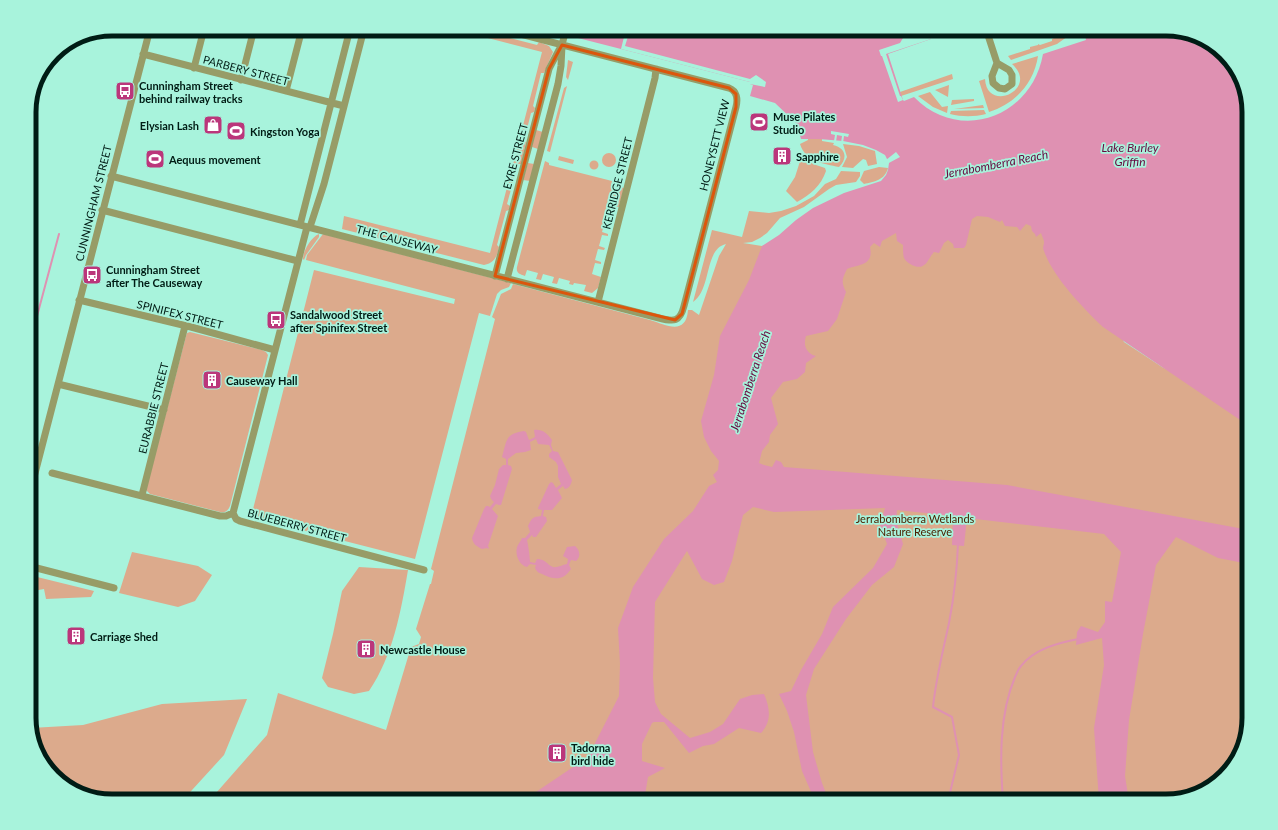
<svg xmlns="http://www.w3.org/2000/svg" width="1278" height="830" font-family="Lato,sans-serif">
<rect width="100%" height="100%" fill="#a8f3dc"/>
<path fill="#dcaa8c" d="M453,29H476L537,45L539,42L549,46L553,52L544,73H541L533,106L535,108L534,112L531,113L524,141L526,142L521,164H518L507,204L510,206L509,210L506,211L497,245L499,247C497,256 495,263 484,265L342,229L344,216L490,253L542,52Z
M1051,29H1080V31L1071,34L1057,44L1011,60L1008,56L1030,49V47L1038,45V44L1040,45L1052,41V39L1054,38L1053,29Z
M1038,56C1034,83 1015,104 989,112L979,81L985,79C987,114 1040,89 1012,64Z
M568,60L573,62L568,80L566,77Z
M952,74L953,79L901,96L900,92Z
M949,85L948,97L935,90Z
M567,86L550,152L547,151L564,88Z
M930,92L942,107L948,106L947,113L933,107L918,96Z
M974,99V101L951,105L952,100Z
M983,105L984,108L954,109Z
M984,110L986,114C974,117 962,117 950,114L951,111Z
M997,117L1124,342L1162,367L1249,410V718L1235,764L1207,790L1166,801H209L267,735L278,693L386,730L411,647L419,644L421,637L416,629L430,584H431L434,571L431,569L495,319L492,317L501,294L511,289L513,284L650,320C666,325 686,336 688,310H692L699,315L719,256L726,244C704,249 712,289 693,302L712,230L742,237L749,211L769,213L781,211L796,206L814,196L825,184L836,179L841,171L860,172V176L856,182L836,185L829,189L804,207L780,218L767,233L760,238L752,242L743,243L762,246L768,244L883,182Z
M536,130L543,132L538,149L532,147Z
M808,139H822V141L834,143L833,145C846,148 848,158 839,167C824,164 805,161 800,144L808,140Z
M843,144L859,146L875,151L877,164L868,166L866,160L863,159L853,168L842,167L847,157Z
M602 160a7 7 0 1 1 14 0a7 7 0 1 1-14 0Z
M559,156L574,160L573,164L558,160Z
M801,158L803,157L813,164L825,168L826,171C821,186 810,195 797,202L786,191L795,177Z
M589.5 165a4.5 4.5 0 1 1 9 0a4.5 4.5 0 1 1-9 0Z
M545,161L549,163V165L612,181L611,185L624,188L619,207L610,205L606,219L612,220L611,223L605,221L602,232L608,234V236L602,235L599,246L605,248L604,250L598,249L595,260L601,262V264L595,263L592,274L601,277L598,288L592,293L584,291L586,285L574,283L573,285L569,284L570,281L559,278L557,284L552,283L554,277L543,274L541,280L536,279L538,273L527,270L525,276C519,274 516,273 517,267Z
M528,163L534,164L530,181L523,180Z
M879,167L888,168C885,180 874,182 864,184L860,180L864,171Z
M319,234V237L306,255L304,260L303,259C303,251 311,237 319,234Z
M323,234L511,283L509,287L501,290L497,294L490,316L479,313L415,559L251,517L314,270L454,304L455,299L306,260L307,255Z
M190,332L262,350L266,352L268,355L230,506C228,511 225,513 220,512L150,494L146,490L186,336L187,333Z
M132,552L198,566L212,575L195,601L178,607L119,593Z
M359,567L408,570C401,611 393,656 369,691L354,694L328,687L322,678L333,634L342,591Z
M29,575L94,591L91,597L46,599L44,589L33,591V587H29Z
M247,699L224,755L182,801H112L66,787L40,759L31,728L83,725L162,704Z"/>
<path fill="#df91b2" d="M578,29H928L931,39L888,54L903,100L904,101L914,97C960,144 1032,117 1043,54L1086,40L1084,29H1166L1212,43L1238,71L1249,112V426L1103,327C1083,308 1053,277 1044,251C1042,247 1044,246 1044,242C1044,240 1042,236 1041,233L1036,237L1035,234L1032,231L1031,226L1026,224L1020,231L1017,227L1005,226L1002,220L1000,222L988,217L977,216L972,219L966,245L964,248H954L953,244L948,240L944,243L939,253L934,252C930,256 928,263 924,265C919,270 907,264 904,258C903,255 903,249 903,245L897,241L896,233L882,241L880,247L874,243L870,247C874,266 859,264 847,269C842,279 841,282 846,292L837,319L828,331L806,336C803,345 806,353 816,356L806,363L805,372L797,379L783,382L771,398L778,424L770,435L769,442L762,451L759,463L764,465L772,467L776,460L781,462L784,467L1007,485L1249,530V564L1218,558L1176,537L1156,565L1143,634L1129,720L1125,776L1129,801H1099L1094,728L1104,665L1102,638L1076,645L1077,632L1081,626L1098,632L1105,622V601L1112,602L1121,552L1104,534L967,518L964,546L952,545L953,516L897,510L896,520L903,544L894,567L872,585L846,619L814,669L806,695L813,752L822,783L829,801H815L802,771L794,732L787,711L779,694L791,691L801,670L822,634L833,607L873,568L887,544L880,525L885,508L774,512L753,507L743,515L732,561L724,582L714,585L702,579L687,551L655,602L653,678L655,702L661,714L690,738L710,732L723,724L740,699L752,695L764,694C770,708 772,721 761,733L739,728L714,744L703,746L689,753L664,722H654L652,723L642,744V761L665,768L648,777L644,801H509L533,794L588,757L619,696L620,664L618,628L633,587L664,539L693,511L709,486L717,482L713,475L718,470L719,461L711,451L704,437L701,421L714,375L720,336L749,280L762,246L779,235L796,220L813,208L844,193L881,181L886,175L888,170L889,163L885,155L876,150L863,145L843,141L819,139H801L797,124L775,103L750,96L753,85L750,84V82L578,38L579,30H577Z
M534,430C542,429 547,433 552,440L551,445L553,451L558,452L572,480C571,484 570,488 565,489L563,486L558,490L562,498L552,510H544L543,516L546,517L547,521L536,537H533L532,535L527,540C528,543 530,558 530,562L535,563L537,559C546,559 547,565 553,567C557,568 562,565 567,564L568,559L563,556L567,547L575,546C580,550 581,557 576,561L571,560L569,565L571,569C563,581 554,580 542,574C539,573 537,572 535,568L536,565L530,564L527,567C519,565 515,555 517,547C518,544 521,541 522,538H525L530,532L528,526C532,518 532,517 541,516L542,510L538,509V508L549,484L551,482L553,483L556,488L561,484L558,477V466L556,462L549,457V454L552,451L549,445L538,444L536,439L530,442L531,450L525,452L516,453L508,459V465L511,466L512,469L501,505H499L496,504L492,509L498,516L488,546L489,548L488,549L487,548L482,549C476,546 473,544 472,538L484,509L486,506H488L490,507L494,502L491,499L490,496L495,485L499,469L503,465H506V459L502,457C507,440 505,434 524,431L526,432L529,440L535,437Z"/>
<path fill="#a8f3dc" d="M626,29L630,30L625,46L750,79L756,75L766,82L765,87L750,84V82L621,49Z
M928,29L931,39L886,54L900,96H901L903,100L898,102L882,56H881L879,50L900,43L903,38Z
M831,131L849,134L848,137L844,136L843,143H841L842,136L837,135L836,142L834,141L835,135L831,134Z
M896,152L900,157L887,164L886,160Z"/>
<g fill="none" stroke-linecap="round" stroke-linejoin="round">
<path stroke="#df91b2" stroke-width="2" d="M29,346L59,234
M948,801L959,755L952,717L933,707C936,678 943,651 949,623C954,597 957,570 958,544
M1003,801C1000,760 999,715 1015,677C1017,673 1018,669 1021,666C1034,649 1058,643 1078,639"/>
<path stroke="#979c67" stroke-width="7" d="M986,29L997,63
M143,54L344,106
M997,63L1009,70L1012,75V84L1005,89L999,88L993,83L992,76Z
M194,68L204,29
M241,80L254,29
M286,91L302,29
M111,176L659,318C674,322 680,322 684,306L736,107C738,99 737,91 729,88L501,29
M102,210L298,261
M300,225L350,29
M310,227L324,184L364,29
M495,276L549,69L561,46
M507,279L558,84L561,66L562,45L566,29
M79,300L191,327L275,350
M598,302L655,78L656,69
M58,384L164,410
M52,473L220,516H226L233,513
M142,495L185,326
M29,499L34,477L150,29
M233,513L307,227
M233,513L236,519L240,521L424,570
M29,566L114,588"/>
</g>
<path fill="none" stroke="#dc560c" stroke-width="3" stroke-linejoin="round" d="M562,45L729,88L736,94V107L682,314L675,320L495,276L549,69Z"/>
<defs>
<symbol id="bus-square" viewBox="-11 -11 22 22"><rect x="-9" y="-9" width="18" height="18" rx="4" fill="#bb367b" stroke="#a8f3dc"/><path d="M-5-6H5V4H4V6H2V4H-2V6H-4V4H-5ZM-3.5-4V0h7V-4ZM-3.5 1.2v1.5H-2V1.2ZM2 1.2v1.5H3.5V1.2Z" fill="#fff"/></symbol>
<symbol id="stadium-square" viewBox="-11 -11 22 22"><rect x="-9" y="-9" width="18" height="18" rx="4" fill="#bb367b" stroke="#a8f3dc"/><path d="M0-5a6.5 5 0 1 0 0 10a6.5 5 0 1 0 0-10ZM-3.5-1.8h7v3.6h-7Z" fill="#fff"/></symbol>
<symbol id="shop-square" viewBox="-11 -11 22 22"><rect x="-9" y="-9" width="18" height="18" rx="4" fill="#bb367b" stroke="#a8f3dc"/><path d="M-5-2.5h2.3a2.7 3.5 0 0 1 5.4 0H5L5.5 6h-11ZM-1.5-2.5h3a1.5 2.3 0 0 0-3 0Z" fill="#fff"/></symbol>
<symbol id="building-square" viewBox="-11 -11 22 22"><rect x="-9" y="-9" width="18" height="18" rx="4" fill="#bb367b" stroke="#a8f3dc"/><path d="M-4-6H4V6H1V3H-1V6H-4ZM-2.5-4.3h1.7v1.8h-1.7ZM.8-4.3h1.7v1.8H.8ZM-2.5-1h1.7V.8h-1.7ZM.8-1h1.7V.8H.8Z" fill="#fff"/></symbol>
</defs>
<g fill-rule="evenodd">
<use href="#bus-square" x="114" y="80" width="22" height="22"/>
<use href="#stadium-square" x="748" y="111" width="22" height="22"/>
<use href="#shop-square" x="202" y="114" width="22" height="22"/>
<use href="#stadium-square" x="225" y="120" width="22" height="22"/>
<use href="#building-square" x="771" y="145" width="22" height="22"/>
<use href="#stadium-square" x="144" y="148" width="22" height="22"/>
<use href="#bus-square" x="81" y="264" width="22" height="22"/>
<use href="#bus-square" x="265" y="309" width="22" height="22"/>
<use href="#building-square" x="201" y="369" width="22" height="22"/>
<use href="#building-square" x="65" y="625" width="22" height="22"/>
<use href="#building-square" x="355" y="638" width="22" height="22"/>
<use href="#building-square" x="546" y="742" width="22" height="22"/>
</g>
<g text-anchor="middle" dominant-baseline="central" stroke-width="3.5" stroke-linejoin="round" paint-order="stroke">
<g font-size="11" fill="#001c15" stroke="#a8f3dc">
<text transform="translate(246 70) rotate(15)">PARBERY STREET</text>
<text transform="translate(714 145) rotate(-76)">HONEYSETT VIEW</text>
<text transform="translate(515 156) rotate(-75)">EYRE STREET</text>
<text transform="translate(617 183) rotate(-76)">KERRIDGE STREET</text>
<text transform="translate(93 203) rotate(-76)">CUNNINGHAM STREET</text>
<text transform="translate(397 239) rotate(15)">THE CAUSEWAY</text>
<text transform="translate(180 314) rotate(14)">SPINIFEX STREET</text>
<text transform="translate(153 408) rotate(-76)">EURABBIE STREET</text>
<text transform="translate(297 525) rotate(15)">BLUEBERRY STREET</text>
</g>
<g font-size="11" font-weight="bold" fill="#001c15" stroke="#a8f3dc" text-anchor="start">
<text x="139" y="85">Cunningham Street<tspan x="139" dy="13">behind railway tracks</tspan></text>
<text x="773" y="116">Muse Pilates<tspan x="773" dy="13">Studio</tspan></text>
<text x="199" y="125" text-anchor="end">Elysian Lash</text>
<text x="250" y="131">Kingston Yoga</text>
<text x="796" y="156">Sapphire</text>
<text x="169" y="159">Aequus movement</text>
<text x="106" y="269">Cunningham Street<tspan x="106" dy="13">after The Causeway</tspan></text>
<text x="290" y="314">Sandalwood Street<tspan x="290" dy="13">after Spinifex Street</tspan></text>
<text x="226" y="380">Causeway Hall</text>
<text x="90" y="636">Carriage Shed</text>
<text x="380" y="649">Newcastle House</text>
<text x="571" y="747">Tadorna<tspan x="571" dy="13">bird hide</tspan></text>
</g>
<g font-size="11" fill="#4c2000" stroke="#a8f3dc">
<text x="915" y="518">Jerrabomberra Wetlands<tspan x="915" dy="13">Nature Reserve</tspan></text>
</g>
<g font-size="12" font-style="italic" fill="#67093f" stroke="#a8f3dc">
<text x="1130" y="147">Lake Burley<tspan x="1130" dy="14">Griffin</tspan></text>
<text transform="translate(996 164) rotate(-11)">Jerrabomberra Reach</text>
<text transform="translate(750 381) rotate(-72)">Jerrabomberra Reach</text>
</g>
</g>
<path d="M0 0H1278V830H0ZM112 36H1166A76 76 0 0 1 1242 112V718A76 76 0 0 1 1166 794H112A76 76 0 0 1 36 718V112A76 76 0 0 1 112 36Z" fill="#a8f3dc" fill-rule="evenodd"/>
<path fill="none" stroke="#001c15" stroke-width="5" d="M112 36H1166A76 76 0 0 1 1242 112V718A76 76 0 0 1 1166 794H112A76 76 0 0 1 36 718V112A76 76 0 0 1 112 36Z"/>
</svg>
